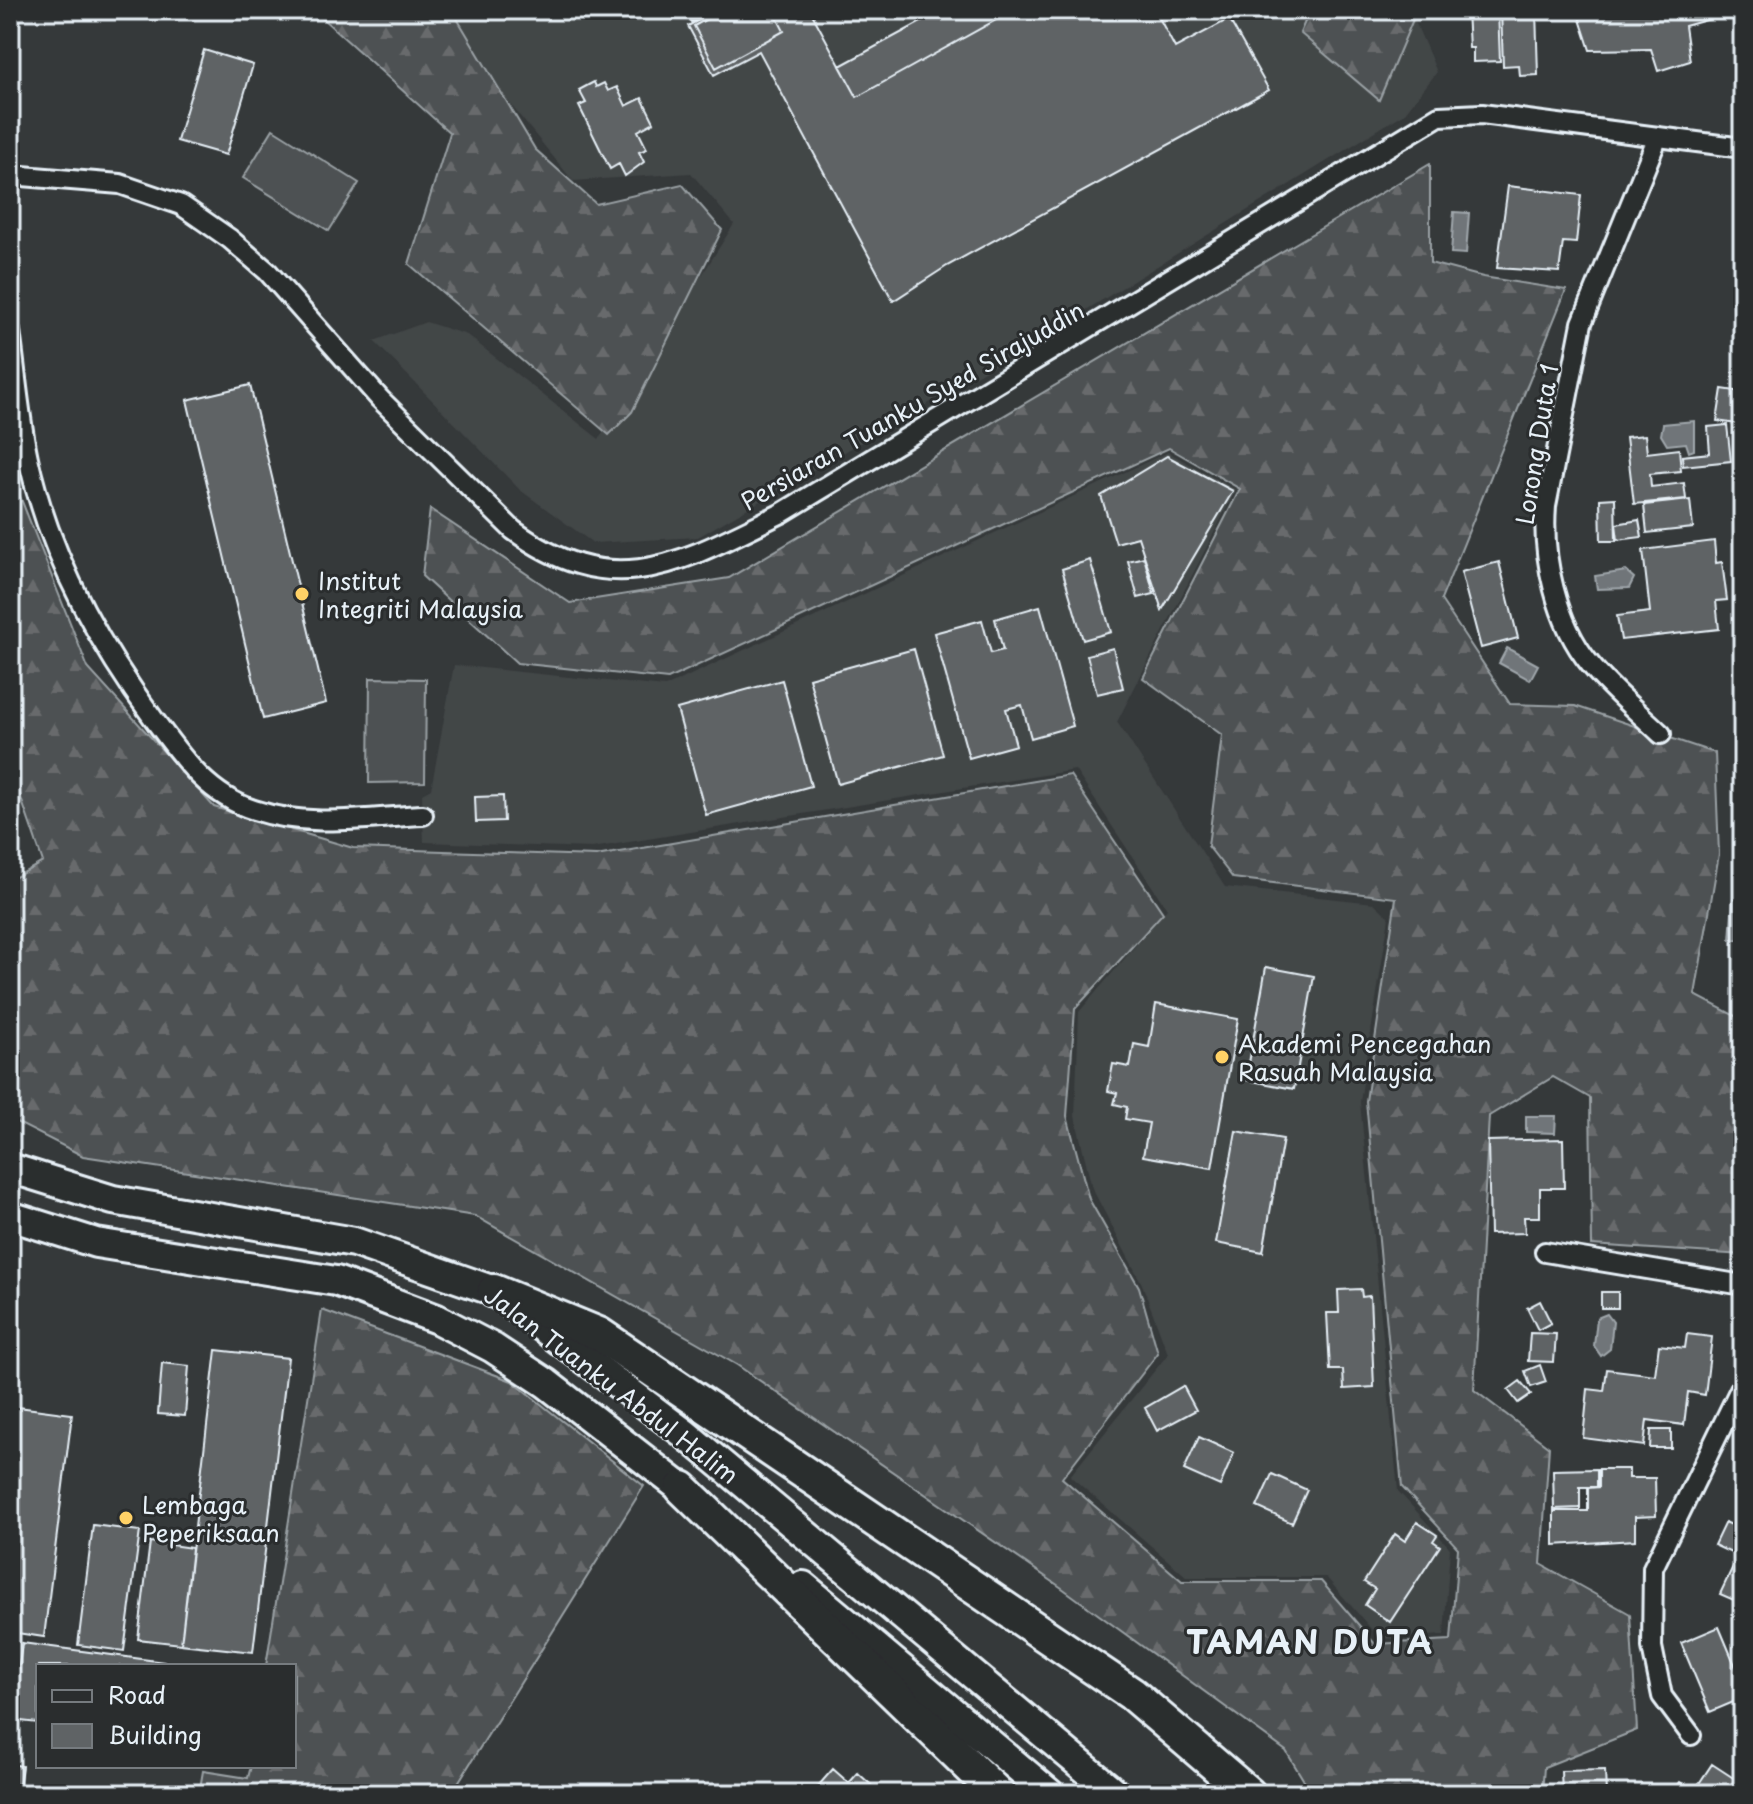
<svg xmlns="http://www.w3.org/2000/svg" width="1753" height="1804" font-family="'Playpen Sans',sans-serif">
<defs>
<pattern id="forest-firs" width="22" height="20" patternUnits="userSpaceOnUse" patternTransform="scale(2)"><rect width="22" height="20" fill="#4d5152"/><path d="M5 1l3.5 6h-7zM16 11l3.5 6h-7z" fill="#676a6c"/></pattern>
</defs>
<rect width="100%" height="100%" fill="#35393a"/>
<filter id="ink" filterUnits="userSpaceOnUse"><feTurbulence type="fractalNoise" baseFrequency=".0125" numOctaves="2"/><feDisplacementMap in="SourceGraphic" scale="16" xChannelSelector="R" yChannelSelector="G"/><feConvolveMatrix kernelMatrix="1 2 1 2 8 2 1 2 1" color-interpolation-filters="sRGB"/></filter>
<g filter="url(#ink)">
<path fill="#424647" d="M444,10H1410L1437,72L1405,113L1036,341L698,537L593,543L520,490L374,341L426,322L467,335L599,439L734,224L691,173L573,181L438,16Z
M1168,452L1236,490L1117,722L1225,887L1374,903L1389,917L1360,1102L1398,1491L1450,1548L1444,1635L1380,1639L1326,1577H1187L1070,1476L1168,1354L1142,1284L1092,1188L1075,1116L1079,1012L1167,909L1075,770L592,848L424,842L422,794L431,789L454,665L665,687Z"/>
<path fill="url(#forest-firs)" stroke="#9aa1a5" stroke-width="2" d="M313,10H452L535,149L596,204L682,184L722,230L632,412L609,435L409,264L450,133Z
M1310,10H1417L1379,100L1300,33Z
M1430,164V263L1483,277L1566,290L1441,600L1510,704L1575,706L1715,753L1719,854L1695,995L1743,1020V1255L1592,1245L1590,1098L1553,1077L1489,1116L1474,1390L1549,1447L1541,1564L1630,1614L1637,1730L1544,1767L1542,1794H1312L1286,1751L1062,1588L737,1365L475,1216L83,1156L10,1119V880L43,862L10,766V471L88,668L214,807L353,848L596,856L1070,775L1163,913L1075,1009L1067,1116L1089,1199L1139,1287L1158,1353L1062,1478L1182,1581H1321L1375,1644L1451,1640L1458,1548L1402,1487L1366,1101L1396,898L1233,878L1208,846L1222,735L1143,678L1240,489L1169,448L668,679L517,663L422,576L430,509L570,603L729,578Z
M322,1310L512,1381L644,1486L451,1794H199L203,1771L248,1778L251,1766H294V1666H266Z"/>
<path fill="#4d5152" stroke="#9aa1a5" stroke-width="2" d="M273,129L359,183L329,231L243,178Z
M370,678L426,679L425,782L369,783Z"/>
<path fill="#707579" stroke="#a0a7ac" stroke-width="2" d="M1454,212L1469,213L1466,254L1451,253Z
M1694,421V450L1689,452L1686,443L1667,445L1661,435L1663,424Z
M1626,571L1634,578L1629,588L1597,589L1595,576Z
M1507,648L1538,665L1530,680L1499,663Z
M1743,898V939L1730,940L1733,899Z
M1526,1116H1556L1555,1133L1526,1132Z
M1607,1314L1613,1322L1610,1349L1601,1356L1594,1346L1597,1318Z"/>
<path fill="#5f6365" stroke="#e8f1f8" stroke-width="2" d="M584,10H610L607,18L599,14L597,18Z
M684,10H713L691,22Z
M717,10H810L857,97L1014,10H1155L1175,48L1229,19L1269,90L947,266L893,301L759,51L714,75L688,26Z
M723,10H773L784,31L716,68L694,26Z
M943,10H1014L857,97L840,66Z
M1467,10H1498L1500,61L1473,62V48H1469Z
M1501,10H1536L1538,75L1520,76L1519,65L1503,66Z
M1577,10H1715L1717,17L1685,26L1690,61L1658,71L1651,49L1590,50Z
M204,50L253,65L226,155L177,141Z
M594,82L596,87L604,83L608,91L617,87L626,106L642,98L654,122L638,131L647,149L639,152L644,162L625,176L619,164L610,169L579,106L586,103L579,90Z
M1508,186L1581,195L1576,243L1563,242L1559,272L1497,268Z
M250,385L326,703L263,719L187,400Z
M1722,389L1743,392V425L1717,421Z
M1727,425L1731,461L1683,466L1682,456L1710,453L1708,427Z
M1645,435L1647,453L1679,449L1681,471L1650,474L1651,487L1684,483L1686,499L1634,504L1626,437Z
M1167,456L1233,491L1162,610L1138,537L1116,543L1101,496Z
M1615,498L1616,541H1601L1600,499Z
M1690,500L1693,528L1647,533L1644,505Z
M1639,520L1642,537L1618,540L1616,524Z
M1714,541L1716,563L1722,562L1727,600L1716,601L1719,629L1621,640L1617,616L1650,612L1643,550Z
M1144,557L1154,594L1138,598L1128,561Z
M1090,560L1111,632L1083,640L1062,569Z
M1499,562L1518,638L1481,648L1461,572Z
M1040,606L1073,726L1031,738L1022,705L1006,709L1016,745L969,758L934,633L982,620L991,653L1003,650L995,619Z
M1113,648L1123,688L1097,694L1087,655Z
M914,649L943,755L838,784L809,678Z
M782,680L811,786L706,815L677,709Z
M503,796L504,821L476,822L475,797Z
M1266,967L1314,976L1294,1089L1246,1080Z
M1156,1004L1238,1019L1212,1168L1143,1156L1149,1123L1125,1119L1127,1107L1114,1104L1117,1093L1108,1091L1113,1064L1130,1067L1134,1044L1149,1047Z
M1236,1131L1283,1139L1263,1252L1216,1243Z
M1563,1139L1564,1188H1540V1217H1524L1525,1233L1490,1234L1488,1141Z
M1361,1289L1362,1297L1370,1296L1374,1387L1344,1389L1343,1370H1330L1327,1313H1339L1338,1290Z
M1601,1292H1618V1308H1601Z
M1540,1301L1551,1323L1538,1330L1527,1308Z
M1530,1333L1556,1334L1554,1362L1528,1361Z
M1687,1334L1712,1337L1705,1395L1688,1392L1684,1425L1647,1420L1644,1446L1583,1438L1588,1389L1604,1391L1607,1369L1655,1375L1659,1345L1685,1348Z
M216,1350L288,1358L253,1652L181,1644Z
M10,1355L20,1363L10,1376Z
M162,1363L189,1366L185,1416L158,1414Z
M1540,1365L1546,1382L1531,1387L1525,1371Z
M1520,1381L1531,1394L1518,1403L1508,1390Z
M1183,1386L1196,1410L1157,1431L1145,1408Z
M18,1407L72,1414L44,1637L10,1632V1467Z
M1651,1430H1671V1448H1650Z
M1199,1437L1234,1453L1220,1486L1184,1470Z
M1597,1469V1487H1580V1508L1554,1509L1553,1470Z
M1599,1469H1629V1478H1655L1656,1516L1635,1517V1540L1554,1545V1511H1588V1488L1599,1487Z
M1272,1474L1307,1490L1292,1523L1257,1507Z
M1417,1522L1437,1535L1433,1541L1440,1546L1390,1622L1365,1605L1375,1589L1364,1582L1395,1534L1405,1541Z
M1725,1522L1741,1529L1743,1524V1604L1720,1594L1738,1556L1714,1545Z
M93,1525L140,1531L124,1651L78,1645Z
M150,1542L192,1548L181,1644L138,1639Z
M1719,1627L1743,1684V1698L1710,1712L1681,1643Z
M22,1643L194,1666H38V1723L12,1720Z
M10,1764L22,1766L18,1794H10Z
M1712,1764L1735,1779L1726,1794H1672L1680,1782L1694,1791Z
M833,1769L849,1783L858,1773L881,1794H811Z
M1605,1770L1606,1794H1562L1561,1771Z"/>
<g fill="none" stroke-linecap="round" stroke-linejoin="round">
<defs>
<path id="street" d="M1657,139L1582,323L1546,506C1542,557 1556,623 1590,664C1610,689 1637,711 1661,734
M10,175L120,184L181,205L230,239L268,272L380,399L513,530C615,605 683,561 782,513L1439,116L1482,114L1743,148
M10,331C16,373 19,417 28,458C49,554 95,639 153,718C181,756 207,795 254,810C307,828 368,818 423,815
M1545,1252L1743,1285
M1691,1735L1662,1696L1652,1647L1653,1568L1743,1383"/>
<path id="primary" d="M10,1168L113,1200L354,1242L494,1291L685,1434L1116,1794
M10,1216L96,1243L336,1281L437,1319L493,1348L546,1383L699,1502
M803,1586L1050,1794"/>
<path id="highway" d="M494,1291L599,1334L1132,1694L1249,1794
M682,1488L998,1794"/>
</defs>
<use href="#street" stroke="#e8f1f8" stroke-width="24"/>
<use href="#primary" stroke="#e8f1f8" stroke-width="34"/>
<use href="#highway" stroke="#e8f1f8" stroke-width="38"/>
<use href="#street" stroke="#2a2d2e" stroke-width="18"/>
<use href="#primary" stroke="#2a2d2e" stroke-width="28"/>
<use href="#highway" stroke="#2a2d2e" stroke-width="32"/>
</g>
</g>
<g fill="#ffd166" stroke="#2a2d2e" stroke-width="3">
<circle cx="302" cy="594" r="8"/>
<circle cx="1222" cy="1057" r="8"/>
<circle cx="126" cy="1518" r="8"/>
</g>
<g text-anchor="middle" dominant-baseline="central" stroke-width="6" stroke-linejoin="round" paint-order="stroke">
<g font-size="24" fill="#e8f1f8" stroke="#2a2d2e">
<text transform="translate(912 405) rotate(-30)">Persiaran Tuanku Syed Sirajuddin</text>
<text transform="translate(1536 444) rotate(-81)">Lorong Duta 1</text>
<text transform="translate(612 1384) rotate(37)">Jalan Tuanku Abdul Halim</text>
</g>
<g font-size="24" fill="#e8f1f8" stroke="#2a2d2e" text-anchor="start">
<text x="318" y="580">Institut<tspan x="318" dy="28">Integriti Malaysia</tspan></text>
<text x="1238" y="1043">Akademi Pencegahan<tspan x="1238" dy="28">Rasuah Malaysia</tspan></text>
<text x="142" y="1504">Lembaga<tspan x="142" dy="28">Peperiksaan</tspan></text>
</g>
<g font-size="32" font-weight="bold" letter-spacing="2" fill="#e8f1f8" stroke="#2a2d2e">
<text x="1310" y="1641">TAMAN DUTA</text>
</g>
</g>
<rect width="1753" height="1804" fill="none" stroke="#2a2d2e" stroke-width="40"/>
<rect x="20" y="20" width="1713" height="1764" fill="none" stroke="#e8f1f8" stroke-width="3" filter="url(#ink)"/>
<rect x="36" y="1664" width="260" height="104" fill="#2a2d2e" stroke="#767b7f" stroke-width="2"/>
<rect x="52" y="1690" width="40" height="12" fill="#2a2d2e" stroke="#767b7f" stroke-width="2"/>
<text x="108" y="1704" font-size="24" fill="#e8f1f8">Road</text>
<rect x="52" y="1724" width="40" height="24" fill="#5f6365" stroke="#767b7f" stroke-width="2"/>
<text x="108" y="1744" font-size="24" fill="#e8f1f8">Building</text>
</svg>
